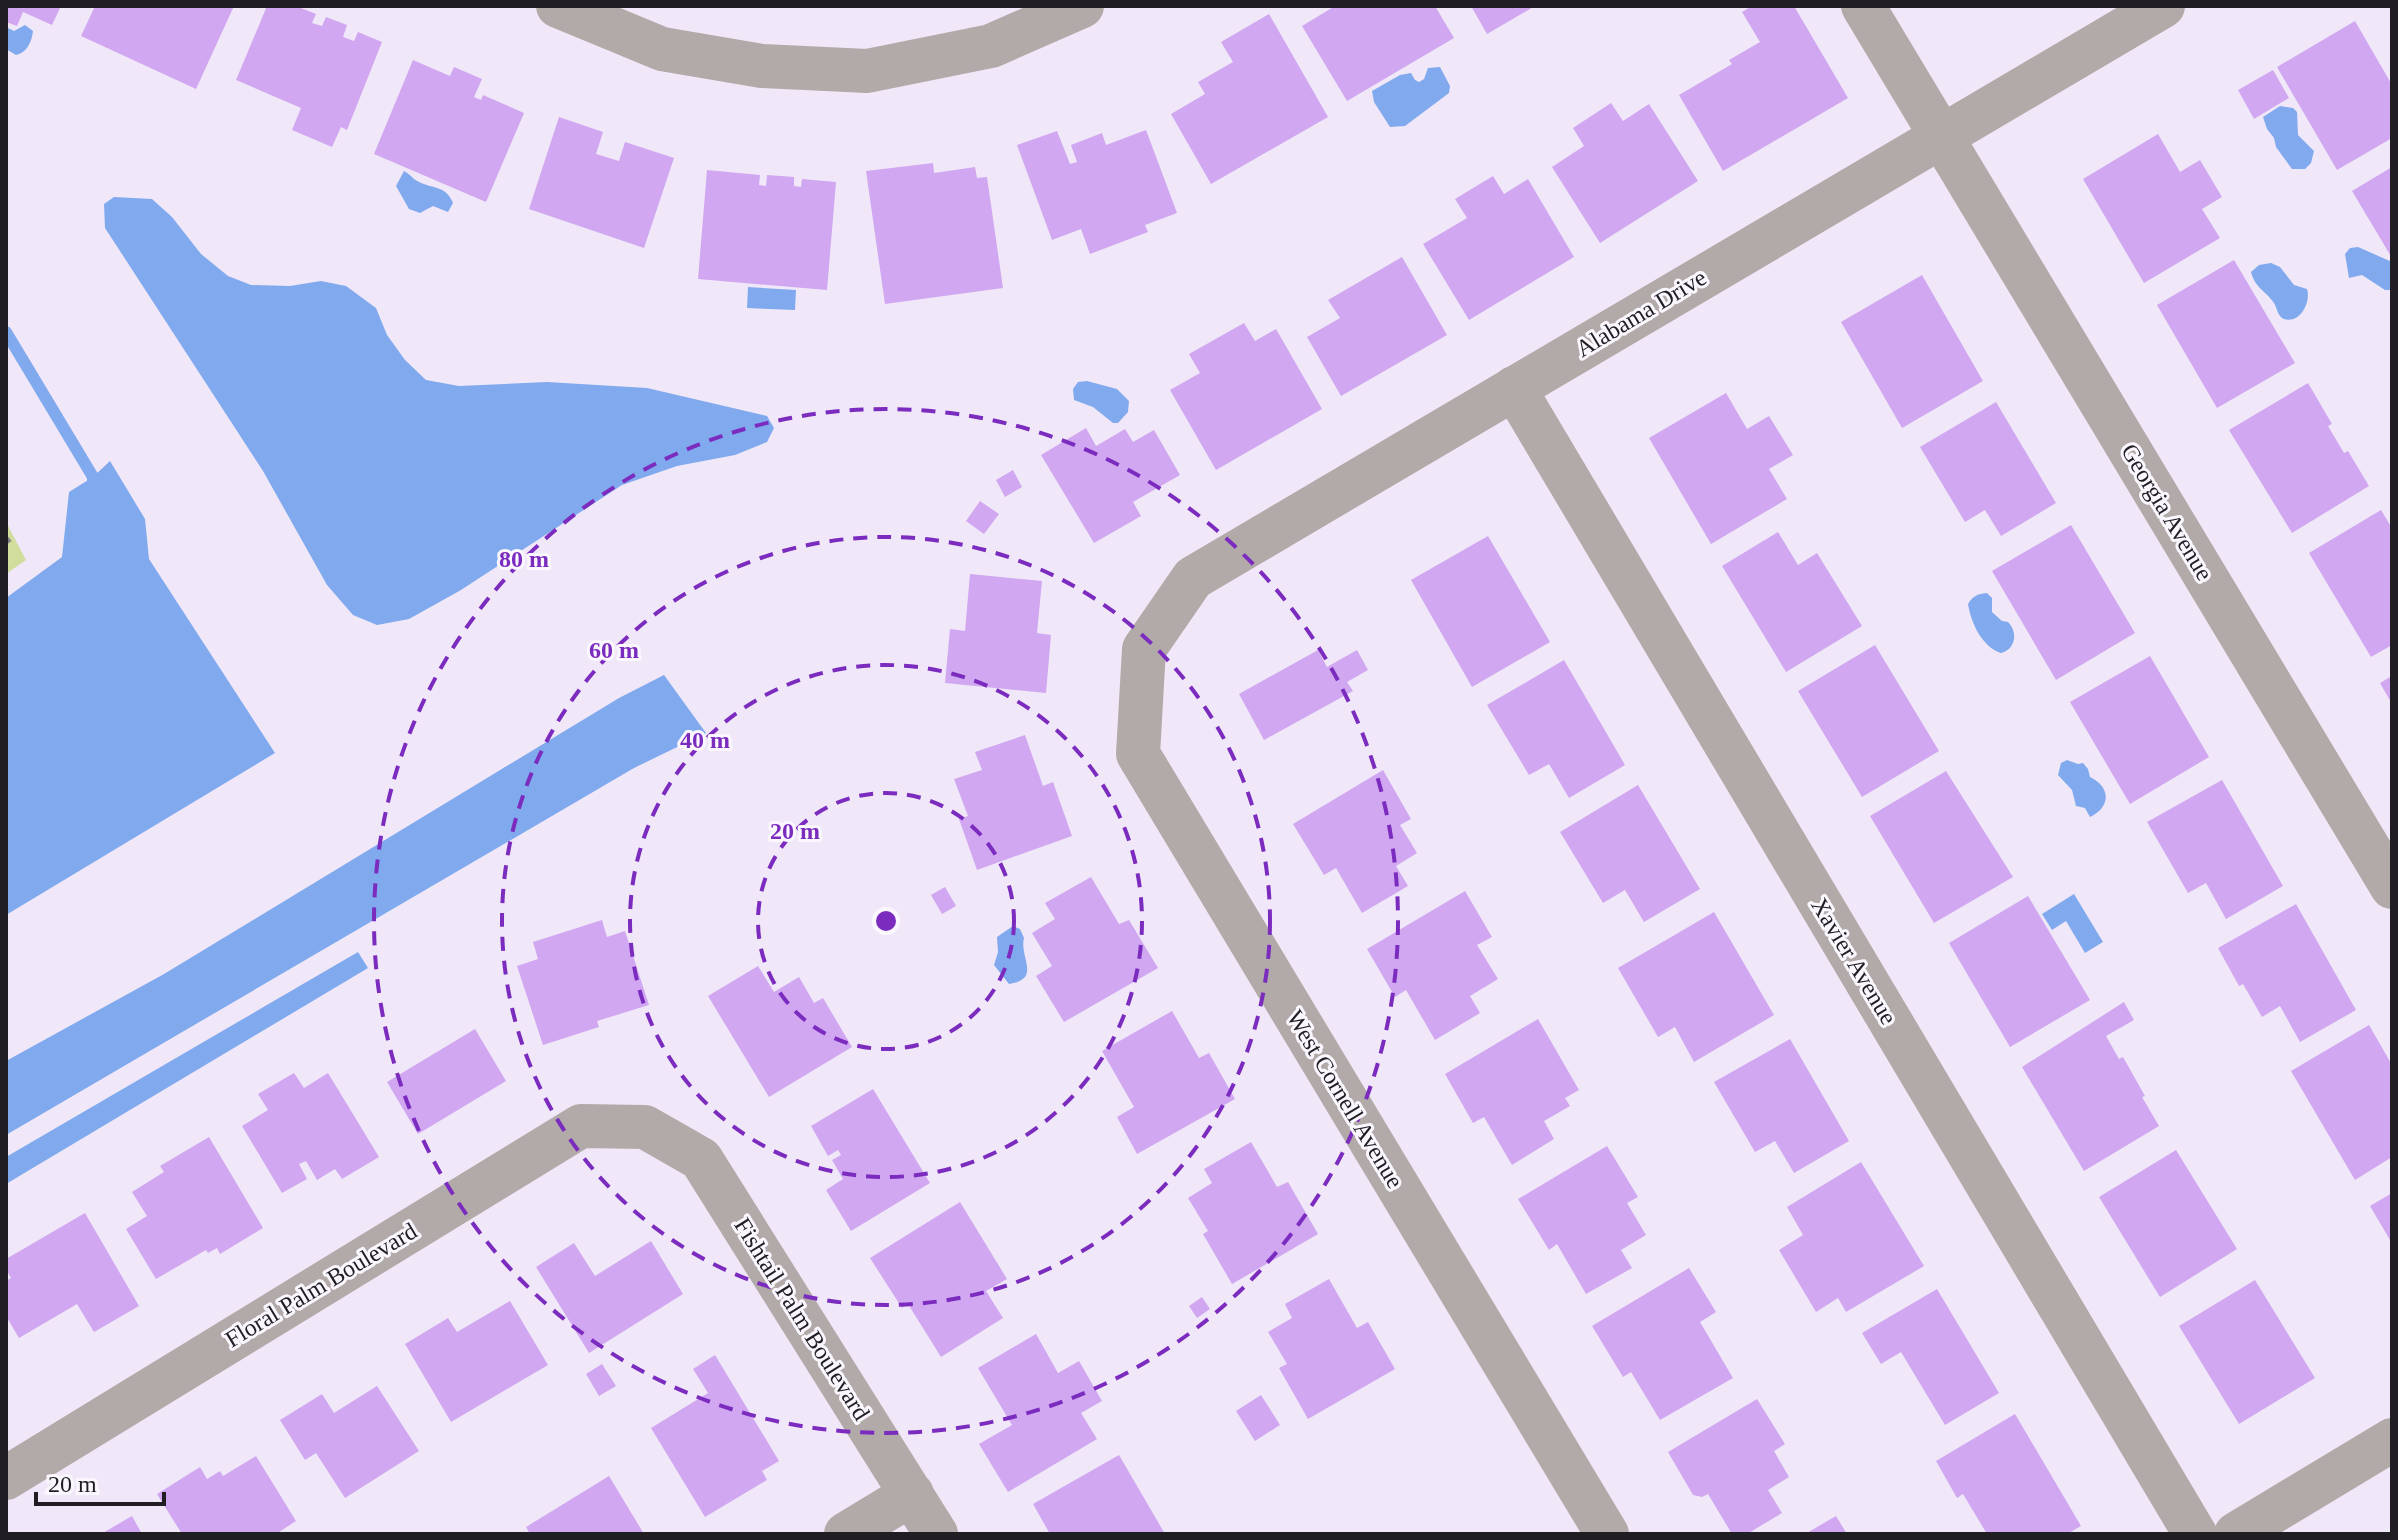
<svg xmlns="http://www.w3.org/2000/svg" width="2398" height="1540" font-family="'Times New Roman',serif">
<rect width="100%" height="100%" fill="#f0e8f8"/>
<path fill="#d0dd9d" d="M6,522L26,560L6,574Z"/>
<path fill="#80a9ee" d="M25,25L33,31C32,41 27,53 16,55L6,49V27L14,31Z
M1440,67L1450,86L1449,93L1405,126L1390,127L1374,102L1372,91L1400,75L1411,73L1415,80L1419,82L1424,79L1428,68Z
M2280,106L2293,108L2297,112L2298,135L2314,151L2311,163L2305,169H2292L2276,147L2274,138L2267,129L2263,117Z
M404,171C408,173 411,176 414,179C429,190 445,183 453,203L448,212L433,206L420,213L409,209L396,186Z
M114,197L152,199L172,217L201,254L228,276L251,285L290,286L321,281L346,286L376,308L387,335L405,360L426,380L459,386L547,382L647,388L767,416L774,428L767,442L735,455L677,466L622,485L461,590L409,619L377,625L353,615L327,585L263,471L105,228L104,204Z
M2358,247L2392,262V290H2385L2362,275L2349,278L2345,254L2350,248Z
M2271,263L2280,267L2294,285L2307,289C2311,301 2301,324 2284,319C2278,317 2277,308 2274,303C2266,291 2255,288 2251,272L2259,265Z
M748,287L796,290L795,310L747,308Z
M1087,381L1117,389L1129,401L1128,412L1118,423H1113L1093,407L1074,400L1073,389L1078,382Z
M110,461L145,519L149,559L275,753L6,915V598L62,557L69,492L93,477Z
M1987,593L1992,598V612L2002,621L2008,622C2018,632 2016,649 2001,653C1982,647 1971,623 1968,604C1973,596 1977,594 1987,593Z
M664,675L706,733L634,768L6,1135V1061L164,974L619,698Z
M2067,760L2078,764L2083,763L2088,769L2090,777C2111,787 2111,807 2090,817L2085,808L2076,806L2072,790L2058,775L2061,763Z
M2074,894L2103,942L2085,953L2066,921L2052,930L2042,914Z
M1013,926L1020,929L1024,938C1019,957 1042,979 1009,984L994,965L998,952L997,937Z
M358,952L368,968L6,1184V1157Z"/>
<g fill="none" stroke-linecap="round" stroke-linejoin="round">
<path stroke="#80a9ee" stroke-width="12" d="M6,332L93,477V491"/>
</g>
<path fill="#d0a7f0" d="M6,6H61L52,25L23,12L17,26L6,22Z
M95,6H234L196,89L81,36Z
M267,6H296L316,14L312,23L322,26L326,17L347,25L343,37L354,41L358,32L382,42L347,130L341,127L332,147L292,130L301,108L236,80Z
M1335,6H1435L1454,38L1347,101L1302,26Z
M1471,6H1535L1487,34Z
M1752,6H1794L1848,98L1723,171L1679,95L1732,64L1729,60L1760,42L1742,12Z
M1269,14L1328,117L1211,184L1171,114L1205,94L1198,82L1233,62L1221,42Z
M2355,21L2392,85V138L2337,170L2277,67Z
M413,60L450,76L454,67L482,79L474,97L481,100L483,95L524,113L486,202L374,154Z
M2273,70L2289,98L2254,119L2238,90Z
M1611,103L1623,121L1649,104L1698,181L1600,243L1552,167L1584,146L1573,128Z
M559,117L603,132L596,154L619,161L625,142L674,158L644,248L529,209Z
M1146,130L1177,213L1145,225L1148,232L1090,254L1081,229L1052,240L1017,145L1057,131L1070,164L1077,162L1071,145L1102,133L1106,145Z
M2158,134L2180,172L2200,160L2222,197L2202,209L2220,238L2144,283L2083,179Z
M933,163L934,173L975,167L977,178L987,177L1003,288L885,304L866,171Z
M2392,167V258L2352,191Z
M707,170L760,175L759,185L766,186L767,175L794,177V186L801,187L802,179L836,182L827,290L698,279Z
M1493,176L1504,194L1528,179L1574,257L1469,320L1423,244L1467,218L1455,199Z
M1402,257L1447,335L1341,396L1307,337L1340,318L1328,300Z
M2234,260L2295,363L2217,408L2157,305Z
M1922,275L1983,381L1902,428L1841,322Z
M1244,323L1255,341L1276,329L1322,409L1216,470L1170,390L1200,373L1189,354Z
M2308,383L2332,424L2328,426L2344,453L2348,451L2369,486L2292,533L2229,430Z
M1726,393L1747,429L1769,416L1793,455L1769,469L1787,499L1711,544L1649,438Z
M1996,402L2056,503L2001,536L1985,510L1965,522L1920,447Z
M1086,428L1096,446L1125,429L1133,442L1154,430L1180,475L1133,502L1141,516L1094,543L1041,455Z
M1013,470L1022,487L1005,497L996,480Z
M980,501L999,514L984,534L966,521Z
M2381,510L2392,528V645L2371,657L2309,553Z
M2071,525L2135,633L2056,680L1992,571Z
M1778,532L1798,565L1817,553L1862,626L1786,672L1722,566Z
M1488,536L1550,642L1472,687L1411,580Z
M970,574L1042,581L1037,633L1051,635L1046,693L945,683L950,629L965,631Z
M1875,645L1939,751L1862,797L1798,691Z
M1318,650L1327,667L1357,650L1368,670L1347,682L1353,691L1264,740L1239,694Z
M2150,656L2209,757L2130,804L2070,702Z
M1564,660L1625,765L1569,798L1549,764L1529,775L1487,705Z
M2392,676V704L2380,683Z
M1025,735L1043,786L1053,782L1072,836L977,870L959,819L968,816L954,779L982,770L975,752Z
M1383,770L1411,819L1400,825L1417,853L1396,866L1408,886L1362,913L1336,868L1324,875L1293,824Z
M1946,771L2013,877L1934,923L1870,816Z
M2222,780L2283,886L2226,919L2206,883L2188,893L2147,822Z
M1638,785L1700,889L1644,922L1625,890L1603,903L1560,832Z
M1091,877L1119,924L1129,920L1158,968L1064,1022L1036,976L1052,966L1032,933L1055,919L1045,903Z
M945,887L956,906L942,914L931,895Z
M1465,891L1492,937L1477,945L1498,979L1470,996L1480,1013L1435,1040L1406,990L1395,997L1367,949Z
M2028,896L2090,1000L2010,1047L1949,943Z
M2296,904L2356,1010L2300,1042L2280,1006L2262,1017L2243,984L2239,986L2218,948Z
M1714,912L1774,1015L1694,1062L1675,1027L1658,1037L1618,968Z
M602,920L607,937L625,931L649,1005L597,1021L599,1027L543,1045L517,966L538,959L533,942Z
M758,966L774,992L799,977L814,1003L823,998L852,1047L769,1097L708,996Z
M2124,1002L2134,1020L2106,1036L2119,1059L2123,1057L2145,1096L2142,1097L2159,1126L2084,1171L2022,1067Z
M1172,1011L1199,1058L1209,1053L1235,1099L1137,1154L1117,1117L1134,1107L1102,1051Z
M1538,1019L1579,1090L1565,1098L1570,1106L1544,1121L1554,1139L1512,1165L1484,1117L1473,1123L1445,1074Z
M2369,1025L2392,1065V1157L2355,1180L2291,1071Z
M475,1029L506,1081L418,1134L387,1082Z
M1790,1039L1849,1141L1794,1173L1775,1141L1755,1152L1714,1082Z
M294,1073L304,1088L328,1073L379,1157L342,1179L335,1169L317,1180L306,1161L299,1164L307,1179L282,1193L242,1126L268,1110L258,1094Z
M873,1089L930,1183L851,1231L826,1190L843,1179L832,1160L841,1155L838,1150L828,1156L811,1126Z
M209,1137L263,1228L220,1254L217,1248L208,1253L206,1250L156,1279L126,1229L147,1216L132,1192L164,1172L160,1166Z
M1251,1142L1277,1187L1288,1182L1318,1234L1232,1284L1203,1234L1208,1231L1188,1198L1212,1183L1204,1169Z
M1607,1146L1638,1197L1627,1203L1646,1235L1621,1250L1632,1268L1586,1294L1557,1244L1549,1250L1518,1199Z
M2176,1150L2237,1249L2160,1297L2099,1197Z
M1861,1162L1924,1266L1846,1312L1838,1298L1816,1312L1779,1250L1803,1235L1787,1207Z
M2392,1193V1239L2390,1240L2370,1206Z
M960,1202L1007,1279L986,1291L1003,1318L941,1357L908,1304L902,1308L870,1258Z
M85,1213L139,1306L94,1332L77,1304L19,1338L6,1316V1281L11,1278L6,1269V1259Z
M651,1241L683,1294L589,1353L536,1267L574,1243L595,1276Z
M1689,1268L1716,1312L1700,1322L1733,1378L1660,1420L1631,1372L1623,1377L1592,1326Z
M1329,1279L1357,1328L1368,1322L1395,1369L1308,1419L1279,1368L1287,1364L1268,1332L1292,1318L1285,1304Z
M2255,1280L2315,1378L2239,1424L2179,1326Z
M1937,1289L1999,1393L1945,1425L1901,1352L1881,1364L1862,1333Z
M1202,1297L1210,1309L1197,1318L1189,1306Z
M510,1301L548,1365L451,1422L405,1344L448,1318L457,1332Z
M1036,1334L1058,1373L1079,1361L1102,1401L1081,1413L1097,1439L1008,1492L979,1444L1012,1425L978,1368Z
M715,1355L779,1461L762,1471L767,1480L705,1517L651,1428L708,1393L693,1369Z
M602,1364L616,1386L599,1396L586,1374Z
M377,1386L419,1451L345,1498L316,1453L305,1460L280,1420L322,1394L334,1413Z
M1261,1395L1280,1425L1255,1441L1236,1411Z
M1757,1399L1785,1444L1774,1451L1789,1477L1768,1490L1782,1513L1747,1534H1732L1708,1494L1702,1497L1693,1495L1668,1452Z
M2015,1414L2081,1526L2067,1534H1987L1963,1494L1957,1498L1936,1461Z
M1119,1455L1165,1534H1050L1033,1504Z
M256,1456L296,1521L276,1534H182L157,1494L200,1467L207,1479L220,1471L223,1476Z
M609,1476L644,1534H530L526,1527Z
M132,1516L142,1534H101Z
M1836,1516L1847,1534H1805Z"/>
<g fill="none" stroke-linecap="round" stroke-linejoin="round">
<path stroke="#847e89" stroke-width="5" stroke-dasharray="6 4" stroke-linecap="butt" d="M6,542L10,539"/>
<path stroke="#b2a9a9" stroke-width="44" d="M558,6L662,49L762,66L867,71L991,46L1082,6
M1863,6L2392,887
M1514,388L2195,1534
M6,1478L581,1126L645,1127L701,1159L936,1534
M846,1534L912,1494
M1607,1534L1138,754L1144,649L1193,578L2163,6
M2236,1534L2392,1440"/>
</g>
<g fill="none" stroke="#7b2cbf" stroke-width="4" stroke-dasharray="14 10">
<circle cx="886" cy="921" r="128"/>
<circle cx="886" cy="921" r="256"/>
<circle cx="886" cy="921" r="384"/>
<circle cx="886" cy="921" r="512"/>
</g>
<g text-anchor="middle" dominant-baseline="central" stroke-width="6" stroke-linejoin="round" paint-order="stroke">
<g font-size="24" fill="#201d23" stroke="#fbf7fe">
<text transform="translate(1641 313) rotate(-31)">Alabama Drive</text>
<text transform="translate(2167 512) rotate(59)">Georgia Avenue</text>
<text transform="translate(1854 961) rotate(59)">Xavier Avenue</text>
<text transform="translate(1345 1099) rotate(59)">West Cornell Avenue</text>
<text transform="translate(321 1285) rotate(-31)">Floral Palm Boulevard</text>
<text transform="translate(802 1319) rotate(58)">Fishtail Palm Boulevard</text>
</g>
</g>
<circle cx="886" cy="921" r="12" fill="#7b2cbf" stroke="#fbf7fe" stroke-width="4"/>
<g font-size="24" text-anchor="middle" font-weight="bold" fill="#7b2cbf" stroke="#fbf7fe" stroke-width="6" stroke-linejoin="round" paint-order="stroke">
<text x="524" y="567">80 m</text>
<text x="614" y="658">60 m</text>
<text x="705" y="748">40 m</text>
<text x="795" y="839">20 m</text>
</g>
<rect width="2398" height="1540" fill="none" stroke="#201d23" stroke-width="16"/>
<path d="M36 1492v12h128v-12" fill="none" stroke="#201d23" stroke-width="4"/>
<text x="48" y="1492" font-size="24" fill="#201d23" stroke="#fbf7fe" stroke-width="6" paint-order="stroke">20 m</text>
</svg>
